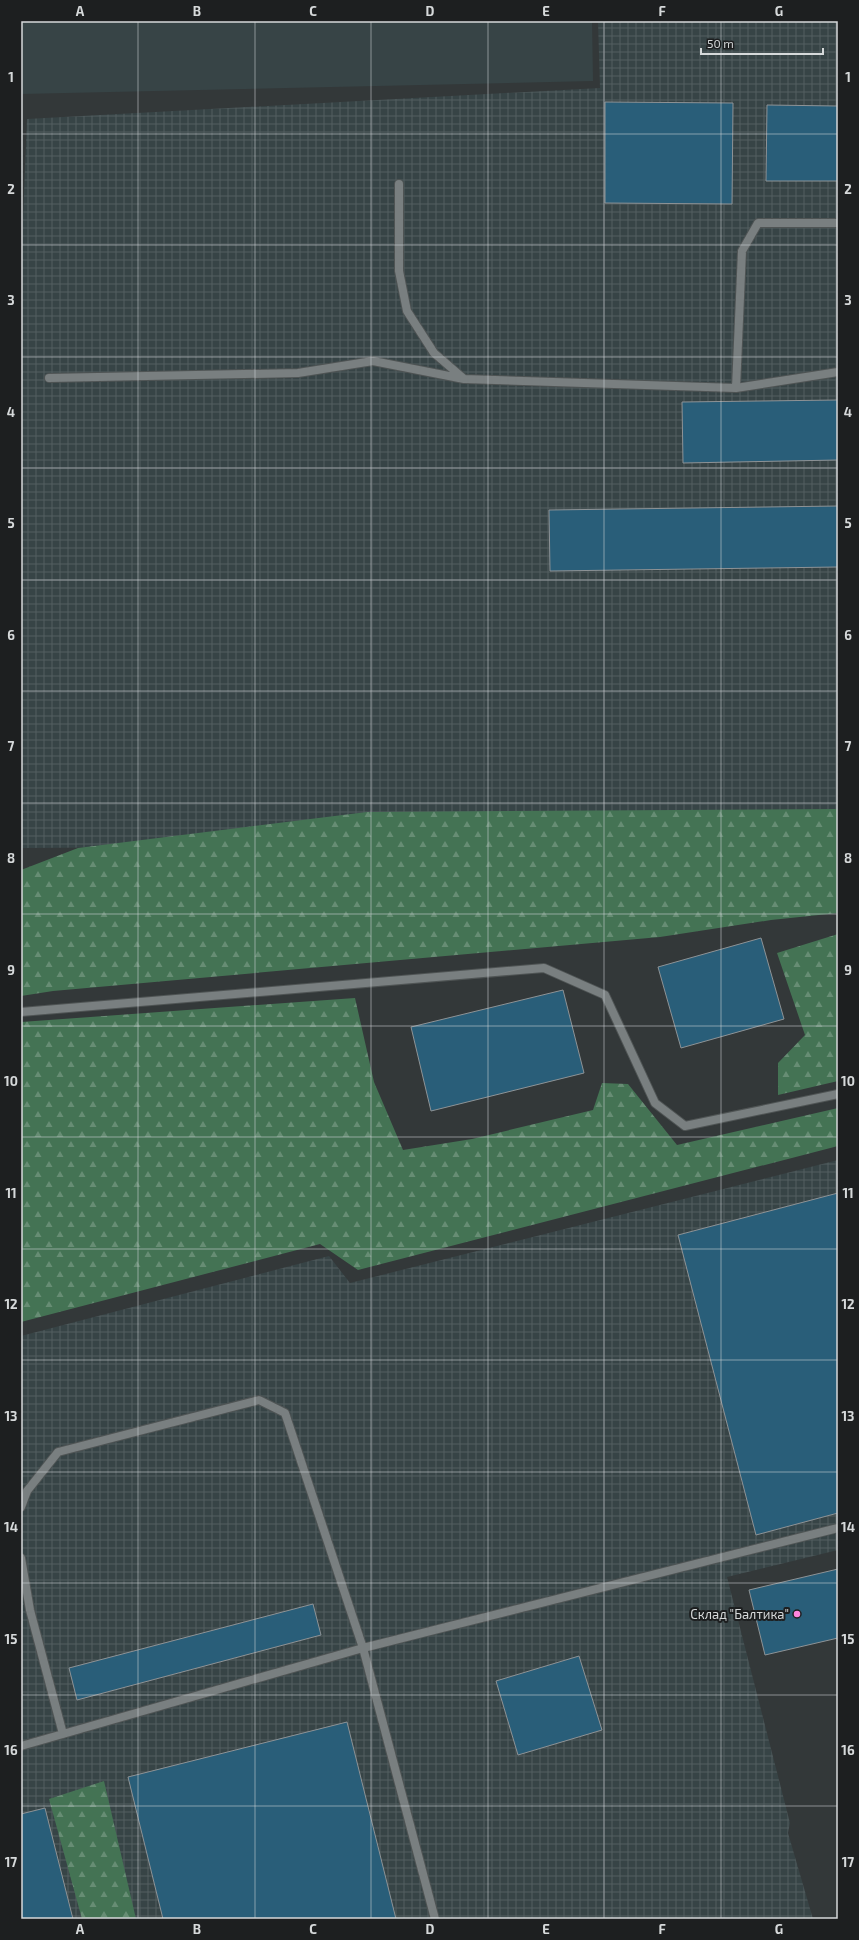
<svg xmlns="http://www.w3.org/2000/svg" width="859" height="1940" font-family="'Exo 2',sans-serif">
<defs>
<pattern id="industrial-grid" width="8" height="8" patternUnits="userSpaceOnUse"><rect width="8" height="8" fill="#374446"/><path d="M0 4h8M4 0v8" fill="none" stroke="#535e60"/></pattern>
<pattern id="forest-firs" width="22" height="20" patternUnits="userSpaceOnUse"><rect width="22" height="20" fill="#447354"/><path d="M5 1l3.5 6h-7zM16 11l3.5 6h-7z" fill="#678d74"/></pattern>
</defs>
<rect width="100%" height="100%" fill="#333839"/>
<path fill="#374446" d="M21,21H592L593,81L21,94Z"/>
<path fill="url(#industrial-grid)" d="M598,21H838V843L21,848V266L27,119L600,88Z
M838,1160V1550L727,1577L790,1823L788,1833L813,1919H21V1336L329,1256L350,1283Z"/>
<path fill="url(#forest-firs)" d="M838,809V913L771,920L660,937L53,991L21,996V870L78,848L367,812Z
M838,934V1081L778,1095V1063L805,1035L777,953Z
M355,998L374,1082L403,1150L472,1139L593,1110L602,1083L628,1084L677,1145L838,1108V1146L358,1270L320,1244L21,1322V1022Z
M104,1781L136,1919H82L49,1799Z"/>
<path fill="#295e79" stroke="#8e9396" d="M605,102L733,103L732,204L605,203Z
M767,105L838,106V181H766Z
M838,400V460L683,463L682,402Z
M838,506V567L550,571L549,510Z
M761,938L784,1019L681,1048L658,967Z
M563,990L584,1073L431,1111L411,1027Z
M838,1193V1513L756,1535L678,1235Z
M838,1569V1638L765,1655L749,1590Z
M313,1604L321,1635L77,1700L69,1668Z
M579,1656L602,1730L518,1755L496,1681Z
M347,1722L396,1919H163L128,1777Z
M45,1808L73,1919H21V1814Z"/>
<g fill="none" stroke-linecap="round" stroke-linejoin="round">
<defs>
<path id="lane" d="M399,184V271L407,311L434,353L463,378
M838,223H758L742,251L736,388L838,372
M49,378L298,373L373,361L464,379L736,388
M21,1012L544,968L605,995L655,1103L685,1126L838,1094
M21,1507L27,1491L58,1452L259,1400L285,1413L363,1648L838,1528
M21,1558L30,1610L63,1734
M21,1746L363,1648L435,1919"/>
</defs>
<use href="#lane" stroke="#4f5454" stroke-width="10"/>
<use href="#lane" stroke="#797f80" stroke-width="8"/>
</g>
<path fill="none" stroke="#d6d9da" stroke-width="1" stroke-opacity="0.55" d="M138,21V1919M255,21V1919M371,21V1919M488,21V1919M604,21V1919M721,21V1919M21,134H838M21,245H838M21,357H838M21,468H838M21,580H838M21,691H838M21,803H838M21,914H838M21,1026H838M21,1137H838M21,1249H838M21,1360H838M21,1472H838M21,1583H838M21,1695H838M21,1806H838"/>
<circle fill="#ff85de" stroke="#1d1f20" stroke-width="1.5" cx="797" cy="1614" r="4"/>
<g text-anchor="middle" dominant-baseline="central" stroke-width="4" stroke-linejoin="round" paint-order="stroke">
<g font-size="13" fill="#d6d9da" stroke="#1d1f20" text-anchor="end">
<text x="789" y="1614">Склад "Балтика"</text>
</g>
</g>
<rect width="859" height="1940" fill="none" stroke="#1d1f20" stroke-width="44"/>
<path d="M701 48v6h122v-6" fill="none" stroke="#d6d9da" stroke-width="2"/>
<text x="707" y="48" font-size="12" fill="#d6d9da" stroke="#1d1f20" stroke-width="3" paint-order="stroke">50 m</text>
<rect x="22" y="22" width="815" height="1896" fill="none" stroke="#d6d9da" stroke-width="1.5"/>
<g font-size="13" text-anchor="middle" font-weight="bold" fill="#d6d9da">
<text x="80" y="16">A</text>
<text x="197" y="16">B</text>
<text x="313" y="16">C</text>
<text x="430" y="16">D</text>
<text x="546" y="16">E</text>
<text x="662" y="16">F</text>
<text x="779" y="16">G</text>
<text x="11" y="82">1</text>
<text x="848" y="82">1</text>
<text x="11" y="194">2</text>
<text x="848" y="194">2</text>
<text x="11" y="305">3</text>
<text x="848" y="305">3</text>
<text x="11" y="417">4</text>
<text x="848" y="417">4</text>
<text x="11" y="528">5</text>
<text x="848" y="528">5</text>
<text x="11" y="640">6</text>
<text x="848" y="640">6</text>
<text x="11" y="751">7</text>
<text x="848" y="751">7</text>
<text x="11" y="863">8</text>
<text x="848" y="863">8</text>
<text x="11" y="975">9</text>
<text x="848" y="975">9</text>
<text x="11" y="1086">10</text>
<text x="848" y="1086">10</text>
<text x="11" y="1198">11</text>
<text x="848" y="1198">11</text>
<text x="11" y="1309">12</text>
<text x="848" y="1309">12</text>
<text x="11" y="1421">13</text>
<text x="848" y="1421">13</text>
<text x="11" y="1532">14</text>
<text x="848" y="1532">14</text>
<text x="11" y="1644">15</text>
<text x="848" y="1644">15</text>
<text x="11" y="1755">16</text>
<text x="848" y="1755">16</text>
<text x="11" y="1867">17</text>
<text x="848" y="1867">17</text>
<text x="80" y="1934">A</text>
<text x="197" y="1934">B</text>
<text x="313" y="1934">C</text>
<text x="430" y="1934">D</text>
<text x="546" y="1934">E</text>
<text x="662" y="1934">F</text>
<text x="779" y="1934">G</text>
</g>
</svg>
